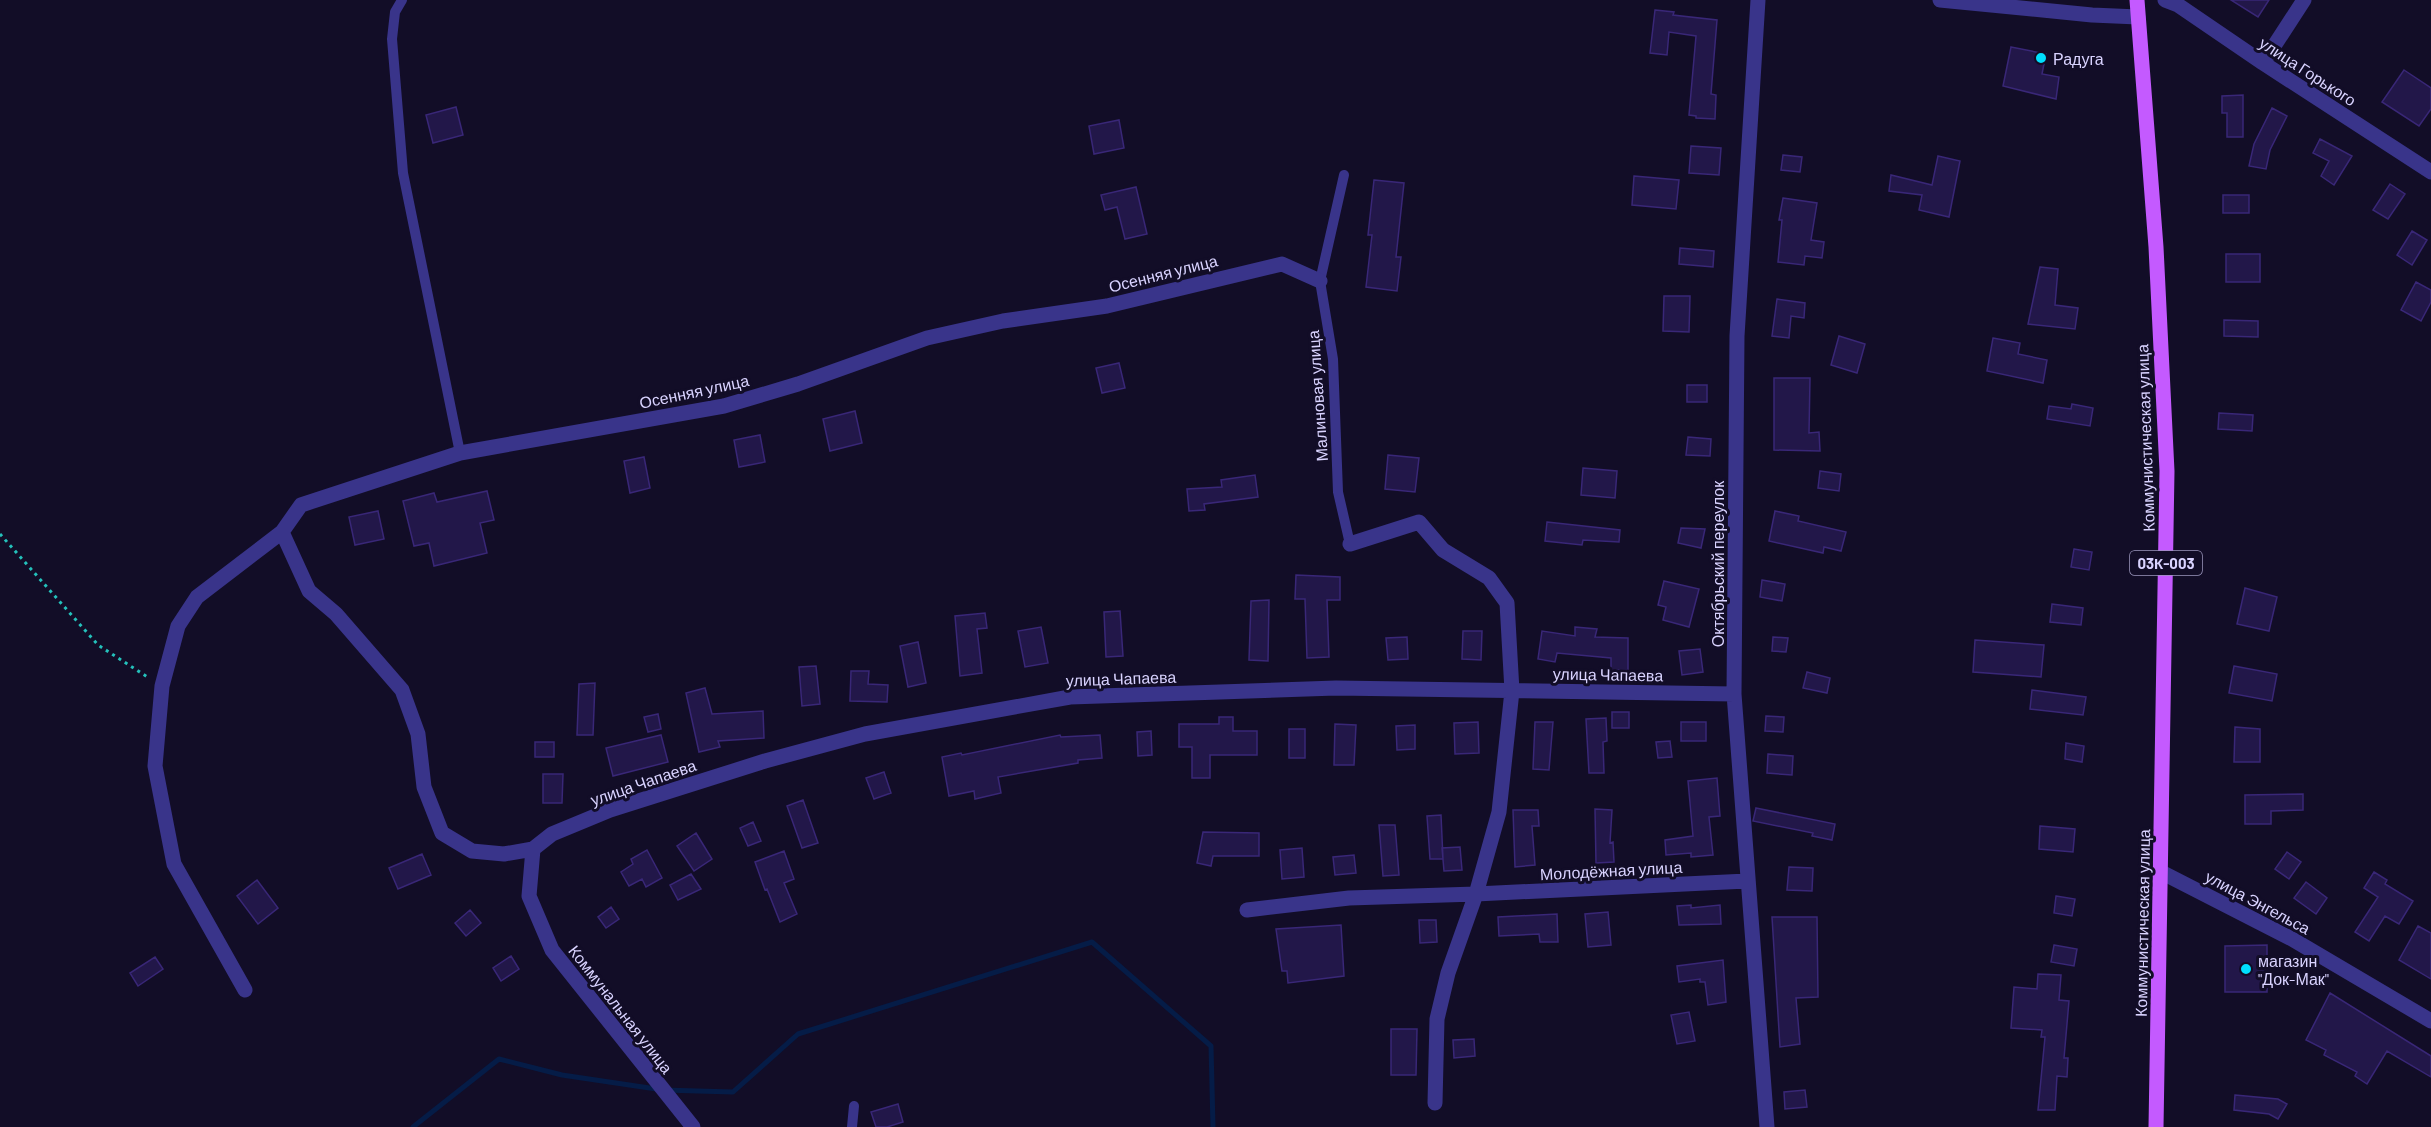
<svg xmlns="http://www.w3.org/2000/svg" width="2431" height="1127" font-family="Barlow,sans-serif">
<rect width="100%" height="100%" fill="#120d27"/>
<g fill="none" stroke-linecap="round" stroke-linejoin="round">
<path stroke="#051c47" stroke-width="5" d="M413,1127L499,1059L562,1075L663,1090L733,1092L798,1034L1092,942L1211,1046L1213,1127"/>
</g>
<path fill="#221749" stroke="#392777" stroke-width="1.5" d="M2231,0H2269L2258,17Z
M1655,10L1674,12L1673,15L1717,20L1711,94L1716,95L1715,119L1696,118V116L1689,115L1696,36L1669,32L1667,55L1650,53Z
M2011,47L2046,54L2042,74L2059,77L2056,99L2003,86Z
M2404,70L2431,88V109L2419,126L2382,102Z
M2243,95V137H2227V113H2222V96Z
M456,107L463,135L433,143L426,115Z
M2272,108L2287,116L2270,150L2266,169L2249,166L2254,144Z
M1119,120L1124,148L1094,154L1089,126Z
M2320,139L2352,156L2334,185L2321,176L2329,161L2313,153Z
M1691,146L1721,148L1719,175L1689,173Z
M1783,155L1802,157L1800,172L1781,170Z
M1938,156L1960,161L1949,217L1919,210L1922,195L1889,191L1891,175L1932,185Z
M1634,176L1679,180L1676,209L1632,205Z
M1374,180L1404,183L1396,257H1401L1397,291L1366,287L1372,235H1368Z
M2390,184L2405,194L2388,219L2373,210Z
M1136,187L1147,234L1125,239L1117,207L1105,210L1101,195Z
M2223,195H2249V213H2223Z
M1783,198L1817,203L1811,240L1824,242L1822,258L1805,256L1804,265L1778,262L1782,220H1779Z
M2412,231L2427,240L2412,265L2397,255Z
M1680,248L1714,251L1713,267L1679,264Z
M2226,254H2260V282H2226Z
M2040,267L2058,269L2055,305L2078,308L2075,329L2028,324Z
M2416,282L2431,290V302L2421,321L2401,310Z
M1664,296H1690L1689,332L1663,331Z
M1777,299L1805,303L1804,318L1791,316L1789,338L1772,336Z
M2224,320L2258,321V337L2224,336Z
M1839,336L1865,344L1857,373L1831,365Z
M1993,338L2020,343L2018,354L2047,360L2043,383L1987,371Z
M1119,363L1125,388L1102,393L1096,368Z
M1774,378H1810L1809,433L1819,432L1820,451L1774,450Z
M1687,385H1707V402H1687Z
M2072,404L2093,408L2090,426L2047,419L2049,406L2071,409Z
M855,411L862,443L830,451L823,419Z
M2219,413L2253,415L2252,431L2218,429Z
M760,435L765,462L739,467L734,440Z
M1688,437L1711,439L1710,456L1686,455Z
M1388,455L1419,458L1415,492L1385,489Z
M644,457L650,488L630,493L624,461Z
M1583,468L1617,471L1615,498L1581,495Z
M1820,471L1841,474L1839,491L1818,488Z
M1255,475L1258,497L1204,504L1205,510L1189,511L1187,489L1222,487L1221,480Z
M487,491L494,520L480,523L487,553L434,566L429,543L414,546L403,501L434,493L437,502Z
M378,511L384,539L355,545L349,517Z
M1775,511L1799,516L1798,521L1846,532L1841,551L1824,547L1823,553L1769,541Z
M1547,522L1620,530L1619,542L1583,540L1582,545L1545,541Z
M1681,528L1705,529L1701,548L1678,543Z
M2074,549L2092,552L2089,570L2071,567Z
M1296,575L1340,577V600H1327L1329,657L1307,658L1305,599H1295Z
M1762,580L1785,584L1782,601L1760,597Z
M1664,581L1699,589L1689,627L1663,620L1666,607L1658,605Z
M2245,588L2277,597L2269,631L2237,624Z
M1269,600L1268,661L1249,660L1251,601Z
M2052,604L2083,608L2081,625L2050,622Z
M1120,611L1123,656L1106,657L1104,612Z
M985,613L987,628L977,629L982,673L960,676L955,616Z
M1041,627L1048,663L1025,667L1018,631Z
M1575,627L1597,629L1595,637L1628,638V670H1611V658L1557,653L1555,662L1538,659L1542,631L1575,636Z
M1463,631H1482L1481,660L1462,659Z
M1407,637L1408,659L1388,660L1386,638Z
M1773,637L1788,638L1786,652L1772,651Z
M1975,640L2044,645L2041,677L1973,672Z
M918,642L926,683L908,687L900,646Z
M1700,649L1703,672L1682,675L1679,651Z
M816,666L820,704L802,706L799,667Z
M2234,666L2277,674L2272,701L2229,693Z
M851,671H869L868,684L888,685L887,702L850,701Z
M1807,672L1830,678L1827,693L1803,688Z
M595,683L593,735H577L579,684Z
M705,688L712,714L763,711L764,738L718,741L720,747L699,752L686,693Z
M2032,690L2086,697L2083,715L2030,709Z
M1612,712H1629V728H1612Z
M658,714L661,729L648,732L644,717Z
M1766,716L1784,717L1783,732L1765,731Z
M1219,717H1233V731H1257V755H1210V778H1192V747H1179V724H1219Z
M1606,718L1607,741L1603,742L1604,773H1589L1586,719Z
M1478,722L1479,753L1455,754L1454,723Z
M1535,722H1553L1549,770L1533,769Z
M1681,722H1706V741H1681Z
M1335,724L1356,725L1354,765H1334Z
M1415,725V749L1397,750L1396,726Z
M2235,727L2260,729V762H2234Z
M1289,729H1305V758H1289Z
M1151,731L1152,755L1138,756L1137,732Z
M661,735L668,762L613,776L606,748Z
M1060,735L1061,737L1100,735L1102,758L1078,760V763L998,777L1001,793L975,799L974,791L949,796L942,757L961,753L962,755Z
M1670,741L1672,757L1658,758L1656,742Z
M535,742H554V757H535Z
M2066,743L2084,746L2082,762L2065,759Z
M1768,754L1793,756L1792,775L1767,773Z
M884,772L891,793L874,799L866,778Z
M543,774H563L562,803H543Z
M1717,778L1720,816L1709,817L1713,855L1691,857V853L1666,855L1665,840L1693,836L1688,781Z
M2303,794V810L2271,811V824H2245V795Z
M803,800L818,843L802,848L787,806Z
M1756,808L1835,824L1832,840L1812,836L1813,833L1753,821Z
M1595,809L1612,810L1610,843L1613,842L1614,862L1596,863Z
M1513,810H1538L1539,826H1532L1535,865L1515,867Z
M1441,815L1443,859H1430L1427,816Z
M753,822L761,841L748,846L740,828Z
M1379,825H1395L1399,875L1383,876Z
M2040,826L2075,829L2073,852L2039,849Z
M1203,832L1259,833V856H1213L1211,866L1197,863Z
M696,833L712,859L694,871L677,846Z
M1460,847L1462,870L1444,871L1442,848Z
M1302,848L1304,877L1282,879L1280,850Z
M647,850L662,878L646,887L642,879L629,886L621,872L633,864L631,859Z
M784,851L794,879L784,883L797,914L780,922L767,889L765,890L755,862Z
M2287,852L2301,862L2289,879L2275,869Z
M422,854L431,875L398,889L389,868Z
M1354,855L1356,873L1335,875L1333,857Z
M1789,867L1813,868L1812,891L1787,890Z
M2374,872L2387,880L2385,884L2413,901L2399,924L2385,916L2369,941L2355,932L2378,897L2364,888Z
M691,874L701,889L678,900L670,885Z
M257,880L278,908L258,924L237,896Z
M2306,882L2327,898L2316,914L2294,898Z
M2056,896L2075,899L2072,916L2054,913Z
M1691,905V908L1720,905L1721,924L1679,925L1677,906Z
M611,907L619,919L606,928L598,917Z
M470,910L481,923L466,936L455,923Z
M1608,912L1611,945L1588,947L1585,914Z
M1557,914L1558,942H1540L1539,934L1499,936L1498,917Z
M1772,917H1817L1818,997L1796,998L1800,1044L1780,1047Z
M1419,920H1436L1437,942L1420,943Z
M1341,925L1344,976L1288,983L1287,971H1282L1276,929Z
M2418,926L2431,933V979L2399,960Z
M2054,945L2077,949L2074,966L2051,962Z
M2267,945V992H2225V946Z
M511,956L519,969L501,981L493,968Z
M155,957L163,969L138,986L130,973Z
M1723,960L1726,1002L1708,1005L1705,982H1700V979L1679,982L1677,966Z
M2038,974L2061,975L2059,1000L2069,1001L2064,1058H2068L2067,1077L2057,1076L2055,1110H2038L2045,1037H2041L2042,1030L2011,1028L2014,987L2037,989Z
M2330,993L2431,1056V1077L2387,1051L2367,1084L2355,1076L2357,1072L2324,1055L2326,1050L2306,1040Z
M1689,1012L1695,1041L1677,1044L1671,1015Z
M1391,1029H1417L1416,1075H1391Z
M1474,1039L1475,1056L1454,1058L1453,1040Z
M1805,1090L1807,1107L1785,1109L1784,1092Z
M2235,1095L2278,1099L2287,1104L2278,1119L2269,1114L2234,1110Z
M898,1104L903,1122L887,1127H876L871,1112Z"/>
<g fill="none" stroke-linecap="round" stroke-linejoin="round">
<path stroke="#24c1bb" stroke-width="3" stroke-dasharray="3 4.5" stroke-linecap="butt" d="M0,534L98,645L149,678"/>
<path stroke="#39348a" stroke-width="10" d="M402,0L395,12L392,39L403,173L460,453
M1344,175L1320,281L1333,359L1338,492L1350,544
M852,1127L854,1106"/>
<path stroke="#39348a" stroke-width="15" d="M1758,0L1737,336L1734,694L1767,1127
M1940,0L2092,15L2138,17
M2165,0L2178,5L2263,63L2431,172
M2263,63L2304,0
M282,532L309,591L336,614L402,690L418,734L424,787L442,833L472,851L504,854L533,849L529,896L552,950L693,1127
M1350,544L1419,522L1443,550L1489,578L1507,603L1512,691L1499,812L1476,894L1448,973L1437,1019L1435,1103
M533,849L552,834L610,810L765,761L865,734L1070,697L1336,688L1734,694
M2161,872L2292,939L2431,1021
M1247,910L1349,898L1476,894L1747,881
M245,990L174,864L155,766L162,686L178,626L197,597L282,532L301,505L460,453L724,406L798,384L927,338L1003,321L1107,306L1282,264L1320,281"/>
<path stroke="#c45aff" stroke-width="15" d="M2137,0L2156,247L2167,471L2156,1127"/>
</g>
<g fill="#00dffe" stroke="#120d27" stroke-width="2">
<circle cx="2041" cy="58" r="6"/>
<circle cx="2246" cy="969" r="6"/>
</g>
<g text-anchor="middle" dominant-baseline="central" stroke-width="6" stroke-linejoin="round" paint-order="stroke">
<rect fill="#120d27" stroke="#9d98be" stroke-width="1.5" x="2130" y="551" width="72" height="24" rx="4.5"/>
<g font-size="15" font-weight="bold" fill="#d9d3ff">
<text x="2166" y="563">03К-003</text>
</g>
<g font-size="16" fill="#d9d3ff" stroke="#120d27" text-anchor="start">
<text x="2053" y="58">Радуга</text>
<text x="2258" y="960">магазин<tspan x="2258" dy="18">"Док-Мак"</tspan></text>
</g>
<g font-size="16" fill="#d9d3ff" stroke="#120d27">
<text transform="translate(2308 71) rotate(33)">улица Горького</text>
<text transform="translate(1163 273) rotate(-14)">Осенняя улица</text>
<text transform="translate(694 391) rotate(-12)">Осенняя улица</text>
<text transform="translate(1317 396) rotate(-94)">Малиновая улица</text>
<text transform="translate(2145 438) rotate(-92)">Коммунистическая улица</text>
<text transform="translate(1717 564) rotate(-90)">Октябрьский переулок</text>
<text transform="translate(1608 674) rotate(1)">улица Чапаева</text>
<text transform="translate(1121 678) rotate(-2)">улица Чапаева</text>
<text transform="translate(643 782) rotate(-19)">улица Чапаева</text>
<text transform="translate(1611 870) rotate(-3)">Молодёжная улица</text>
<text transform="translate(2258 902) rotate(28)">улица Энгельса</text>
<text transform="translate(2142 923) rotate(-89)">Коммунистическая улица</text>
<text transform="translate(621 1009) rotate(52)">Коммунальная улица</text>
</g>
</g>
</svg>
